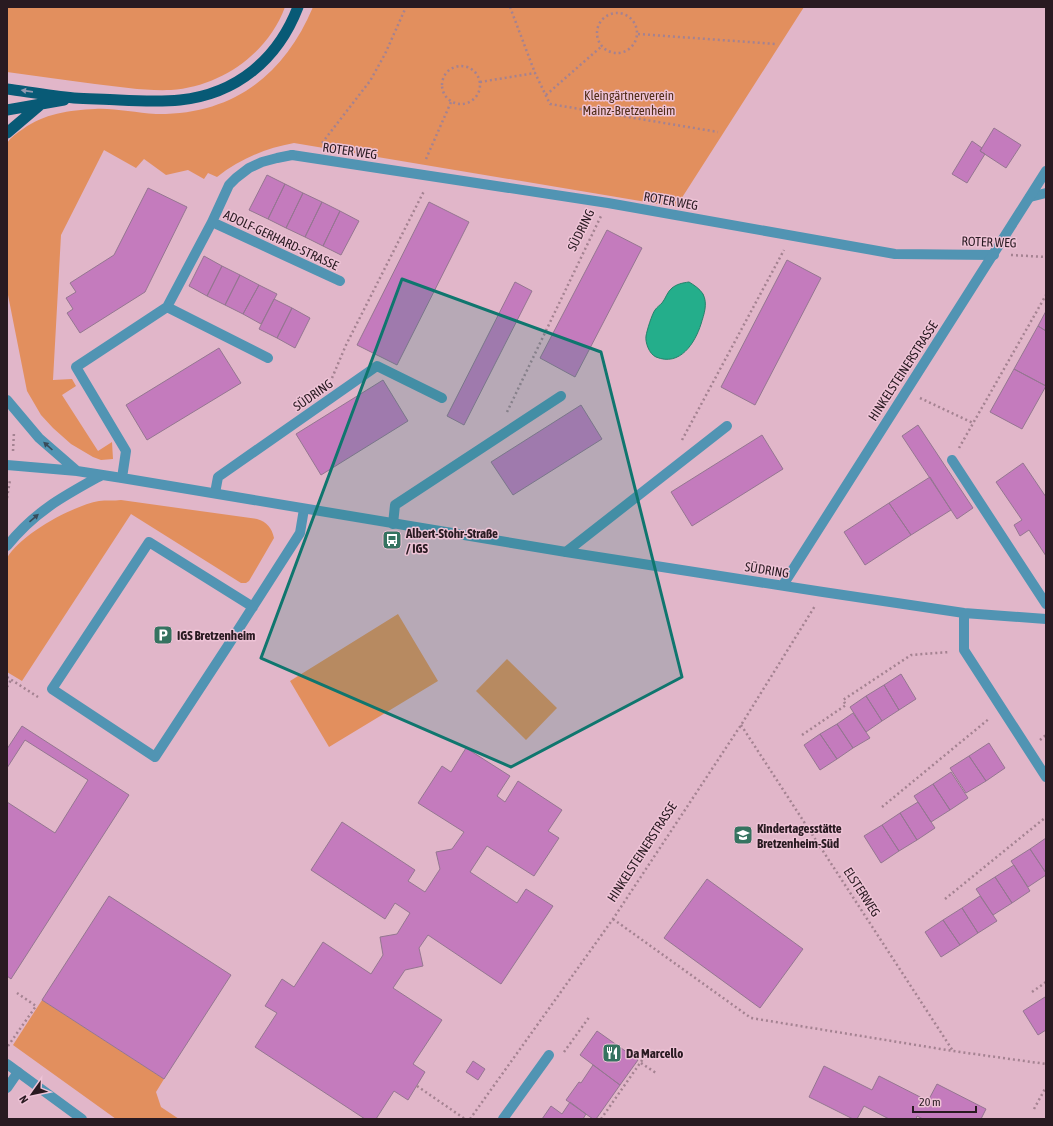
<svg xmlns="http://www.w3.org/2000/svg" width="1053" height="1126" font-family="'Asap Condensed',sans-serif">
<rect width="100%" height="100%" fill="#e1b6c9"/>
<path fill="#e28f5e" d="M7,7H285C268,54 220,87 171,90C145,91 120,87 95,84C65,80 36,76 7,72Z
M313,7H804L676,207L294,143C266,148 240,159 217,177L208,173L204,179L188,170L166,175L144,159L136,168L104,150L61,235L53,380L72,379L76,386L62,395L98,451L112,442L113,459L101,460L93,457L71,444L53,428L41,415L27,391L7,290V143C11,137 17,133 23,129C43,114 70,110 95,109C115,108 135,113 156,114C232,115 284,76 313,7Z
M121,500L257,519C267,522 272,528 274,538L249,581L246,583H241L131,514L22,681L7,672V558C21,534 72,506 99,501C106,500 114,501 121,500Z
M398,614L438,681L329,747L290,681Z
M507,659L557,708L526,740L476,691Z
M42,1000L164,1079L156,1092L161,1107L179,1119H116L13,1045Z"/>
<path fill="#24ae8b" stroke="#26826b" d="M689,282C694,285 700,289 703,294C708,304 704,314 701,324C695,343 680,367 656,357C649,354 645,342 646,336C647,330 652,314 655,310C657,307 660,305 662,303C666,298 667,292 672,288C677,284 682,283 689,282Z"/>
<path fill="#c47bbd" stroke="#957691" d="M994,128L1021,145L1006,168L980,151Z
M972,141L982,148L980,151L985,154L967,183L952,174Z
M267,175L285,184L268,219L249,210Z
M285,184L303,193L286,228L268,219Z
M148,188L187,207L145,292L80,333L67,313L73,309L66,298L76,292L70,283L114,255Z
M303,193L322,202L305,237L286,228Z
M322,202L340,211L323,246L305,237Z
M429,202L469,222L397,365L357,345Z
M340,211L359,221L341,255L323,246Z
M607,230L642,248L575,377L540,358Z
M204,256L222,266L207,296L189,286Z
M787,260L821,278L755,405L721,387Z
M222,266L240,275L225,305L207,296Z
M240,275L259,285L243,314L225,305Z
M515,282L532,291L464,425L447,416Z
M259,285L277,294L261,324L243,314Z
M274,299L292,308L277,338L259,329Z
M292,308L310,318L295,348L277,338Z
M1046,311V331L1038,326Z
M1038,326L1046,331V386L1014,369Z
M219,348L241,383L147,440L126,405Z
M1014,369L1046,386L1022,429L990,412Z
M383,380L408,421L321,475L296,434Z
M581,405L602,439L513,495L491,462Z
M918,425L973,508L957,519L902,436Z
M762,435L783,469L692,526L671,492Z
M1023,463L1046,497V556L1029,530L1020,536L1014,525L1022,520L996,482Z
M930,477L951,510L911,535L889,503Z
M889,503L911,535L865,565L844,532Z
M901,674L916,699L899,710L884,685Z
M884,685L899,710L882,721L866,696Z
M866,696L882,721L866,732L850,707Z
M853,713L870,738L853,748L837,724Z
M837,724L853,748L837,759L820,734Z
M22,726L129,795L11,979L7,976V802L55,833L88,780L25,740L7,768V749Z
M820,734L837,759L820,770L804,745Z
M989,743L1005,768L986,781L969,756Z
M466,748L510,776L497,796L505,802L518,781L562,810L548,831L559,838L534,876L487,846L470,872L517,903L526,889L553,906L501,984L428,935L419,948L423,966L405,970L393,988L442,1020L413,1064L425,1072L408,1100L394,1091L376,1119H365L255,1047L277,1013L265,1006L282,979L294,987L323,942L371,974L383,955L380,937L397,934L410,913L395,903L385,919L311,870L342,822L415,870L408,881L425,892L440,869L436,852L452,849L464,832L418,803L442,766L451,772Z
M969,756L986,781L966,793L950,768Z
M951,772L968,798L950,810L933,784Z
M933,784L950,810L931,822L914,796Z
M918,802L935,828L917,840L900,813Z
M900,813L917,840L899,851L882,825Z
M882,825L899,851L881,863L864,836Z
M1046,838V873L1030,849Z
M1030,849L1046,873V875L1028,887L1011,861Z
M1014,865L1030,891L1012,903L995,877Z
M995,877L1012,903L993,915L976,889Z
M707,879L803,949L760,1008L664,938Z
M109,896L231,975L164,1079L42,1000Z
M980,896L997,921L978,933L962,908Z
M962,908L978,933L960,945L943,920Z
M943,920L960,945L941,957L925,932Z
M1045,997L1046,999V1030L1038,1035L1023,1011Z
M597,1031L638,1060L620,1085L580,1055Z
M473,1061L485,1069L478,1080L466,1072Z
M593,1065L620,1085L596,1119H593L566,1100L579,1082L581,1083Z
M824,1066L872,1090L879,1076L928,1101L937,1084L986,1109L981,1119H923L917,1116L916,1119H889L864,1106L857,1119H853L809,1097Z
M570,1102L586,1114L583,1119H542L551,1106L562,1114Z"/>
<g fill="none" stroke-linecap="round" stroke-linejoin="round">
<path stroke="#a48291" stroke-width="2.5" stroke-dasharray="2 3" stroke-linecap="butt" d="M510,7L535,73
M597 33a20 20 0 1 1 40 0a20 20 0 1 1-40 0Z
M638,34L776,44
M442 85a19 19 0 1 1 38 0a19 19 0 1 1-38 0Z
M480,82L535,73L550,104L718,132
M546,95L602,46
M322,143L370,81L385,54L406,7
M426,159L451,102
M1011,255L1046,257
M332,378L346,345L424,191
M920,398L973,423
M507,412L601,216
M682,440L784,250
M959,448L1046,295
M13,451L14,432
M7,498L10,480
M7,677L38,697
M7,687L11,680
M741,725L953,1051
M802,735L846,705L843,700L911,655L949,652
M1040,740L1046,735
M882,807L990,718
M945,899L1046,817
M613,919L751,1018L953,1051L1046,1064
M1032,992L1046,982
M8,1046L36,1006L17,993
M564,1052L590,1016
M641,1063L656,1073
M417,1086L465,1119
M1034,1109L1046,1087
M470,1119L613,919L741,725L815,606
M601,1119L645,1056"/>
<path stroke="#5194b3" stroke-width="10" d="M292,155L608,203L895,254L994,255
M1030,197L1046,193
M952,460L1046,604
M215,493L218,477L377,366L442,398
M393,524L395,505L561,396
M566,552L727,426
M253,607L149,542L52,689L155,757L229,644L300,533L304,509
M503,1119L549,1055"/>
<path stroke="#5194b3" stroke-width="10" d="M212,222L340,281
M167,307L268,358
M7,400L39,438L77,471
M7,465L77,471L122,478L566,552L823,592L964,613L1046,619
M122,478L126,451L76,367L167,307L212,222L229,185L236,178L249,168L262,162L277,158L292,155
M7,546C35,511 64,496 102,475
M783,585L1046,171
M964,613V650L1046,777
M7,1088L18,1072"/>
<path stroke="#5194b3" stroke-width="10" d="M7,1064L82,1119"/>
<path stroke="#085a76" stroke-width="11" d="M7,89C29,92 51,96 74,98C89,99 104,99 119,100C139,101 160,102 180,100C237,94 278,59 298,7
M7,110L64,100
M7,133L40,105"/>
</g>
<defs><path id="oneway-solid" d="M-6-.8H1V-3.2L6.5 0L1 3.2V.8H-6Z"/></defs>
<use fill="#9299b0" href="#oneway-solid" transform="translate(27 91) rotate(-172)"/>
<g fill="#394b5b">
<use href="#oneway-solid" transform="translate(48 446) rotate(-138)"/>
<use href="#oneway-solid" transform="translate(34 518) rotate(-41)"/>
</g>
<path fill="#0f766e" fill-opacity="0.2" stroke="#0f766e" stroke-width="3" stroke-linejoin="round" d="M402,279L601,352L682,677L511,767L261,658Z"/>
<defs>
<symbol id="bus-square" viewBox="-11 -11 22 22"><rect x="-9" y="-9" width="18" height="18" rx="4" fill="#357360" stroke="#eec3d6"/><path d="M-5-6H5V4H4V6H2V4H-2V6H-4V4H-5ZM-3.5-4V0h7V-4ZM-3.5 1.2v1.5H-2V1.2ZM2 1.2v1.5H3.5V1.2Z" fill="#fff"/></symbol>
<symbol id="parking-square" viewBox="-11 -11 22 22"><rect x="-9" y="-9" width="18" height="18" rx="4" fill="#357360" stroke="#eec3d6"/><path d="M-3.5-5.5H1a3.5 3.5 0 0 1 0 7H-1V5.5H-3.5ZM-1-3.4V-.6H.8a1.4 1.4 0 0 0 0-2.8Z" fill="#fff"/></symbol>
<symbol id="school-square" viewBox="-11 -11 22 22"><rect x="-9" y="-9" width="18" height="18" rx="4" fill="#357360" stroke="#eec3d6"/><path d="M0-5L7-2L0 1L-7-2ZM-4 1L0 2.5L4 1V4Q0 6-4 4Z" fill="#fff"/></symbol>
<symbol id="restaurant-square" viewBox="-11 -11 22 22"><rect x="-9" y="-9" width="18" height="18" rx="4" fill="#357360" stroke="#eec3d6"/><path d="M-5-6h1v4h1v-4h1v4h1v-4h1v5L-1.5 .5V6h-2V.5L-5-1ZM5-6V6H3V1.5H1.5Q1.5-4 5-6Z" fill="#fff"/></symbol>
</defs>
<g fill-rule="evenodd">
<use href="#bus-square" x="381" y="529" width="22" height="22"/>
<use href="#parking-square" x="152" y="624" width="22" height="22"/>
<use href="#school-square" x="732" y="824" width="22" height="22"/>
<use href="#restaurant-square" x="601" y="1042" width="22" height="22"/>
</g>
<g text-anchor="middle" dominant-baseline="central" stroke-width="3" stroke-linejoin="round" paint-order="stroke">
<g font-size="13" fill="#512d18" stroke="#eec3d6">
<text x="629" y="95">Kleingärtnerverein<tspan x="629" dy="15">Mainz-Bretzenheim</tspan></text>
</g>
<g font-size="13" fill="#291a21" stroke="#eec3d6">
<text transform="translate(350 151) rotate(8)">ROTER WEG</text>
<text transform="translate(671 201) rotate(10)">ROTER WEG</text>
<text transform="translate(581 230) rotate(-64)">SÜDRING</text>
<text transform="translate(281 240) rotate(25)">ADOLF-GERHARD-STRASSE</text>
<text transform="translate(989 242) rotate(2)">ROTER WEG</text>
<text transform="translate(903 371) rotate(-57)">HINKELSTEINERSTRASSE</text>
<text transform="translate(313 395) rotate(-35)">SÜDRING</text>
<text transform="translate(767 570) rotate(9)">SÜDRING</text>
<text transform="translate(642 852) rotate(-57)">HINKELSTEINERSTRASSE</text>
<text transform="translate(862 892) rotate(57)">ELSTERWEG</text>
</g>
<g font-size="13" font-weight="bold" fill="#291a21" stroke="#eec3d6" text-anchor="start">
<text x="406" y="533">Albert-Stohr-Straße<tspan x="406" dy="15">/ IGS</tspan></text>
<text x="177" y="635">IGS Bretzenheim</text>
<text x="757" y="828">Kindertagesstätte<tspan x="757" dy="15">Bretzenheim-Süd</tspan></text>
<text x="626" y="1053">Da Marcello</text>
</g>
</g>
<rect width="1053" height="1126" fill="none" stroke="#291a21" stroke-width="16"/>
<g transform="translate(32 1094) rotate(237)" stroke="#eec3d6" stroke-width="3" paint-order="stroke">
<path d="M0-3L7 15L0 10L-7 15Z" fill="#291a21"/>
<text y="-6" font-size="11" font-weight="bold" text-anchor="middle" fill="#291a21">N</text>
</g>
<path d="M913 1106v6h63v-6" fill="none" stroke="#291a21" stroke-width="2"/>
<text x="919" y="1106" font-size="12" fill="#291a21" stroke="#eec3d6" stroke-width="3" paint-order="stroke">20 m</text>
</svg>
